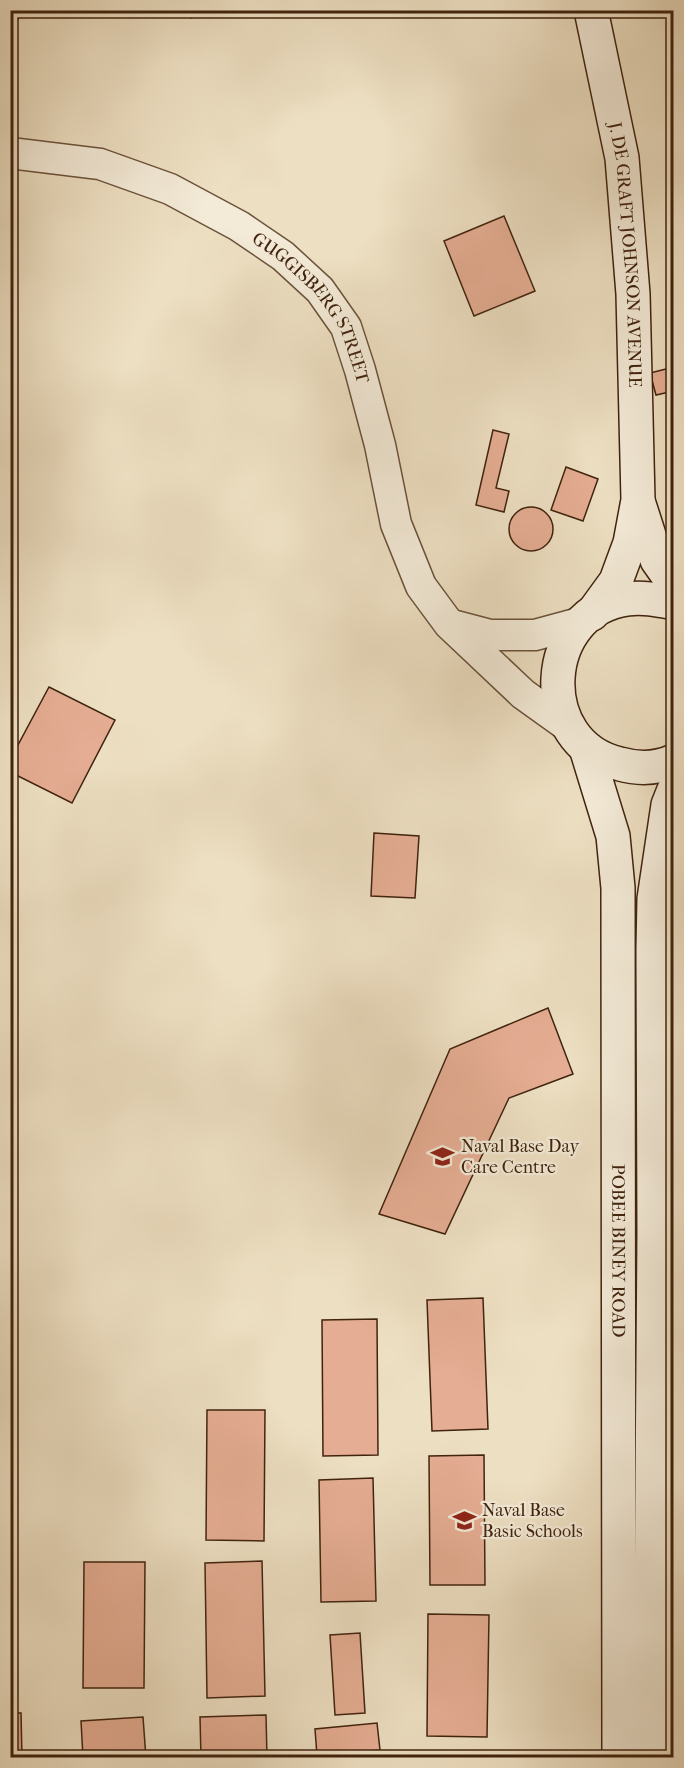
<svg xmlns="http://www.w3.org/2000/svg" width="684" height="1768" font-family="'IM FELL French Canon',serif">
<rect width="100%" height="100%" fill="#eddfc2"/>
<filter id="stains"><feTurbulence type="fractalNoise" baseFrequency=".00333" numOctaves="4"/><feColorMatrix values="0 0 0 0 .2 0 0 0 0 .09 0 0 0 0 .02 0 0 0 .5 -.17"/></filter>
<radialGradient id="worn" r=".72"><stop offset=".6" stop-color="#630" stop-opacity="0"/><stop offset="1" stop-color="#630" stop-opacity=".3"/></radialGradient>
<path fill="#e5ad93" stroke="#40230e" stroke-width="1.5" d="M10,10H19L18,20L10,19Z
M188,10H209L191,18Z
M504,216L535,291L474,316L444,241Z
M674,367V391L656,395L650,373Z
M493,430L509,434L496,488L509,491L504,512L476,505Z
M566,467L598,479L583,521L551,510Z
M509 529a22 22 0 1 1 44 0a22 22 0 1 1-44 0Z
M49,687L115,720L72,803L10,772V760Z
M374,833L419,836L415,898L371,896Z
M548,1008L573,1074L509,1098L445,1234L379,1214L450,1049Z
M674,1085V1149L663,1087Z
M483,1298L488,1429L432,1431L427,1300Z
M377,1319L378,1455L323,1456L322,1320Z
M207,1410H265L264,1541L206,1540Z
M484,1455L485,1585H430L429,1456Z
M373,1478L376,1601L321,1602L319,1480Z
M262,1561L265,1696L207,1698L205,1563Z
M84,1562H145L144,1688H83Z
M428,1614L489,1615L487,1737L427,1736Z
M360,1633L365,1713L335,1715L330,1635Z
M10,1713H21L22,1758H10Z
M266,1715L267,1758H201L200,1717Z
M143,1717L146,1758H83L81,1721Z
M377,1723L380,1750L317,1756L315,1729Z
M484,1755V1758H441Z"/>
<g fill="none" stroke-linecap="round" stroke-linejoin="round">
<defs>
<g id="street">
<path id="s1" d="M10,153L100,164L170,189L239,226L283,256L320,290L346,327L360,370L380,445L396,524L421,586L449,624L523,694L569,727"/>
<path d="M452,625L490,635H535L583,622"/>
</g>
<g id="secondary">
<path id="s2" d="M591,10L622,158L633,294L638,500L630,543L616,581L592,614"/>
<path d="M639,504L657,560L674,584"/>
<path d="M674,603C658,600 644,597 628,599C540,610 532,744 620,764C638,769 656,769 674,761"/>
<path id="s3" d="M586,748L613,836L618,888L619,1758"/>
<path d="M650,1758L654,1232L653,950L654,899L668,805L674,790"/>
</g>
</defs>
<use href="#street" stroke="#6b523b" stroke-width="33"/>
<use href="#secondary" stroke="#40230e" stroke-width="36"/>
<use href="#street" stroke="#f3ead7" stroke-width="30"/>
<use href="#secondary" stroke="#f3ead7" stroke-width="33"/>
</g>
<defs>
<symbol id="school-bare" viewBox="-9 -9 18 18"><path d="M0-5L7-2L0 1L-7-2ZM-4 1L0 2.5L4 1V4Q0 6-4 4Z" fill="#8f2418" stroke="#f3ead7" stroke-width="2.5" paint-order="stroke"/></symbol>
</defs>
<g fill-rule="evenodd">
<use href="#school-bare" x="426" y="1140" width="33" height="33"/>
<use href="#school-bare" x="448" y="1504" width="33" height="33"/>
</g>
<g text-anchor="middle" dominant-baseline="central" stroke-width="4.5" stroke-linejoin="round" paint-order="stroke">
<g font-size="18" fill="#40230e" stroke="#f3ead7">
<text stroke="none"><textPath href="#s2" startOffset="248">J. DE GRAFT JOHNSON AVENUE</textPath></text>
<text stroke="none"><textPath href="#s1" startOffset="356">GUGGISBERG STREET</textPath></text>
<text stroke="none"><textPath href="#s3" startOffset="507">POBEE BINEY ROAD</textPath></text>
</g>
<g font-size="18" fill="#40230e" stroke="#f3ead7" text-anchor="start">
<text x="461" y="1146">Naval Base Day<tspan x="461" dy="21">Care Centre</tspan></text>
<text x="482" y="1510">Naval Base<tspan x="482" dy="21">Basic Schools</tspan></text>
</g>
</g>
<rect width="684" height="1768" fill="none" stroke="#eddfc2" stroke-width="36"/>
<rect x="12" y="12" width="660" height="1744" fill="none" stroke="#40230e" stroke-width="3"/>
<rect x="18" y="18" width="648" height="1732" fill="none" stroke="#40230e" stroke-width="1.5"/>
<rect width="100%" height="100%" filter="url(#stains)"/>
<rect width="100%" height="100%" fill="url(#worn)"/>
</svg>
